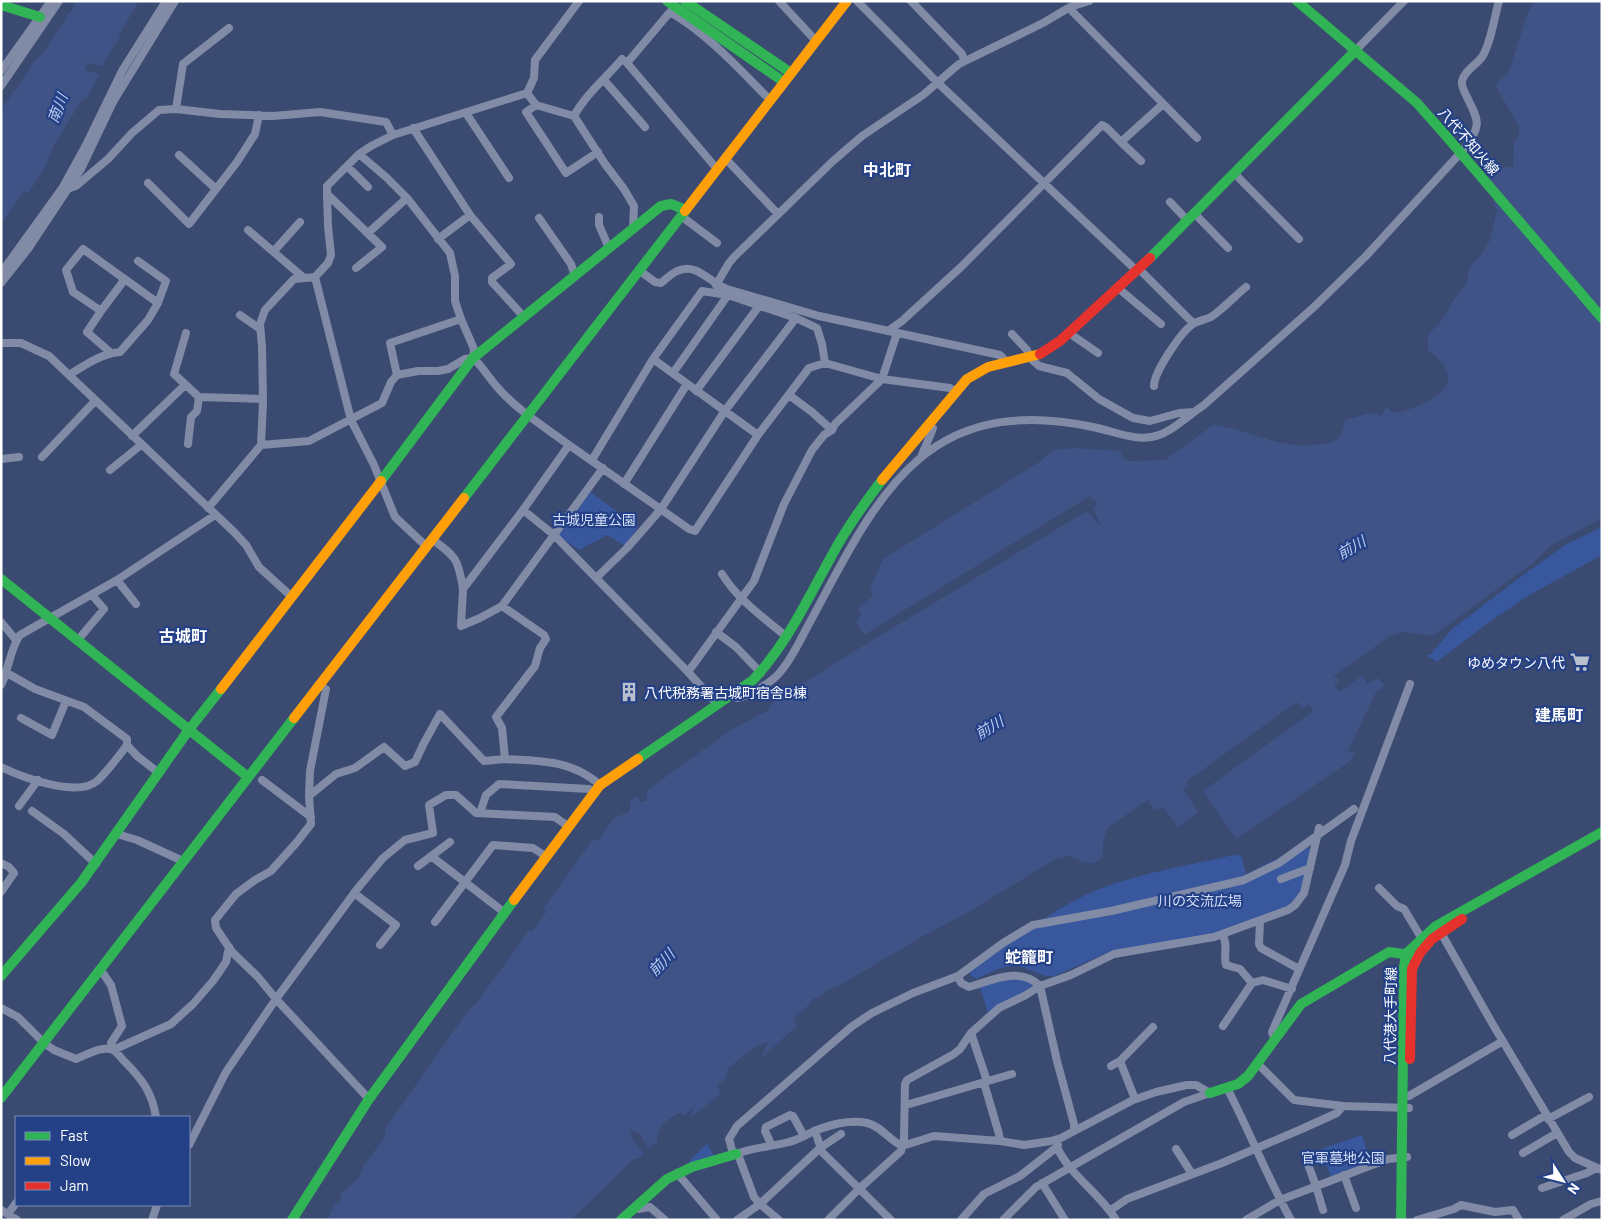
<svg xmlns="http://www.w3.org/2000/svg" width="1603" height="1221" font-family="Barlow,'Noto Sans JP',sans-serif">
<rect width="100%" height="100%" fill="#3a4a71"/>
<path fill="#38579d" d="M589,491L638,527L625,546L607,535L579,550L558,535Z
M1602,527V555L1531,594L1488,623L1437,662L1426,655H1430L1451,630L1515,581L1565,545Z
M1304,845L1311,850L1303,888L1299,896L1288,907L1210,936L1109,952L1054,976C1043,977 1036,972 1025,968C1007,962 992,972 976,979L970,975V971C1011,942 1053,908 1099,889C1140,873 1186,866 1229,856L1241,855L1246,874Z
M1011,975L1040,986L999,1005L988,1013L979,984Z
M1362,1135L1370,1162L1331,1178L1321,1149Z
M707,1144L715,1157L688,1166L690,1160Z"/>
<path fill="#3f5386" d="M76,1H139L118,37L120,38L113,47L102,66L87,63L85,70L99,74L87,98L82,100L55,143L43,170L28,194L24,191L1,224V109L11,96L12,92C21,85 17,86 23,78C27,72 30,71 32,63C44,57 55,31 66,20V15L71,12Z
M1535,1H1602V518L1552,545L1533,563L1433,636L1404,632L1390,636L1334,676L1339,681L1334,685L1340,692L1363,675L1367,684L1378,678L1384,685L1381,689L1377,690L1348,751L1355,753L1349,762L1236,839L1203,791L1313,711L1309,704L1303,708L1297,702L1187,781L1188,787L1183,789L1198,812L1178,827L1163,807L1154,810L1148,800L1107,828L1103,844V857L1093,864L1081,861L1069,856L1056,859L965,914L918,939L837,987L826,990L820,997L813,999L805,1009L793,1018L797,1026L761,1058L768,1042L758,1045L728,1068L725,1079L717,1085L721,1094L691,1117L693,1108L684,1115L679,1113C666,1121 657,1125 657,1142L648,1149L639,1133L630,1130L631,1138L644,1154L639,1158L634,1159L571,1220H327L334,1205L340,1202L342,1192L358,1179L364,1165L386,1135L384,1130L470,1008L475,1005L529,930L533,931L546,912L543,909L593,839L598,841L614,818L629,812L631,800L636,796L641,802L647,800L646,791L731,730L768,710L772,703L866,644L1087,511L1101,527L1093,508L1098,504L1090,496L864,635L856,621L861,614L858,608L873,596L870,589L883,559L1041,461L1053,450L1075,448L1121,451L1122,458L1130,461L1165,460L1213,425L1231,428L1277,442L1301,446L1332,443L1341,436L1345,420L1369,413L1382,416L1386,407L1394,413C1409,411 1449,396 1448,378C1448,366 1436,357 1428,350V335L1443,319L1452,302L1466,284L1470,266L1481,255L1489,242L1497,211L1492,197L1486,188L1488,175L1497,168L1513,167L1514,142L1519,135V127L1495,85L1509,72L1527,14Z"/>
<g fill="none" stroke-linecap="round" stroke-linejoin="round">
<path stroke="#818ba6" stroke-width="8" d="M779,1L816,41
M857,1L938,83L1137,271
M911,1L962,54L964,61
M1069,8L1197,138
M1356,50L1404,1
M627,63L717,169
M1,71L51,1
M604,80L645,127
M1,86L59,1
M536,105L526,112L566,173L598,152
M176,109L183,64L229,28
M466,113L509,178
M574,116L536,105L527,93L534,78L535,60L579,1
M413,128L470,215L511,264L492,278V282L524,317
M1121,142L1141,161
M359,154L386,177L407,198L450,253L455,276V301L461,319L474,349L473,358C483,367 489,378 498,388C518,411 545,427 569,445
M179,155L216,189
M725,158L778,214
M347,166L368,187
M1234,173L1299,239
M148,183L189,224L237,162L255,134L259,115
M70,188L76,186L108,159L132,133L159,110L176,109L220,114L273,116L320,112L386,122L393,135
M327,194V186L359,154L371,146L393,135L527,93
M1170,202L1187,220
M1194,213L1228,248
M681,216L717,243
M599,217V225L609,248
M539,218L571,264L575,276
M633,229L634,206L624,189L605,164L574,116C586,94 606,78 622,59L627,63L670,12C708,34 739,69 770,100
M248,230L304,278
M368,233L407,198
M438,239L470,215
M274,251L300,222
M356,268L382,247L327,194L328,226L331,255L328,263L315,277L351,420L374,465L395,517L426,546
M1139,269L1193,323
M640,271L655,282L661,283C666,279 671,274 677,271C698,262 709,283 727,289L819,316L1000,355L1007,362
M1,273L63,187L86,145L122,71L166,1
M1,283L28,249L81,169L113,102L175,1
M716,285L729,263L735,256L833,161L862,136L923,95L959,64L1043,23L1070,7L1089,1
M1118,288L1161,324
M101,311L73,292L66,270L83,249L158,303
M240,315L260,329
M888,331L902,321L961,267L1102,125L1107,128L1121,142L1163,104
M186,333L174,374L199,397L263,399
M1069,333L1098,353
M1012,334L1027,350L1030,357
M1,343H21L49,356L234,532L246,545L259,567L292,597
M111,353L87,332L101,311L125,279
M1029,357L1039,366L1067,373L1099,399L1133,418L1150,421L1179,413L1194,412L1204,405L1315,306L1366,256L1465,148C1483,124 1478,120 1466,95C1464,91 1461,85 1462,81C1464,71 1476,65 1482,57C1491,43 1494,18 1499,1
M673,373L728,295
M69,375C85,365 100,354 120,352L148,320L158,303L166,281L138,261
M397,375L390,343L461,319
M1154,386C1154,372 1181,332 1193,324C1197,321 1205,320 1211,317C1223,309 1235,296 1246,287
M696,391L759,306
M789,395L812,412L832,430L835,424L882,379L897,333
M758,435L653,359L702,291L728,295L796,318L817,328L822,344L825,363
M132,436L185,385
M188,444L191,417L197,411L199,397
M261,445L309,441L382,403L391,382L397,375L418,371H438L448,369L465,359L473,358
M42,457L95,401
M921,457L932,431L933,428L928,424
M1,459L19,457
M592,460L653,359
M603,468L502,606L480,618L461,626L463,589L523,510L569,445L689,529L695,531L758,435L809,368L825,363L882,379L950,388L956,391
M110,470L141,445
M624,484L687,384
M208,508L261,445L263,402L262,346L260,324L265,310L294,279L315,277
M523,510L554,535L596,578L627,548L661,509L724,412L796,318
M432,539C456,557 458,558 463,589
M722,574C738,600 764,618 787,637
M596,578L688,672L718,705
M117,580L136,604
M502,606L544,635L546,639L540,648L535,666L496,717L502,728L505,759C541,761 572,760 600,785
M1,622L16,640
M716,632L736,647L761,673
M77,641L104,609L92,595
M688,672L754,581L784,504L812,450L824,435L832,430
M7,673L35,689L84,707L127,739V745
M1,685C9,669 10,649 20,635L117,580L215,515
M318,685L326,689L310,771L309,796L311,824L297,842L271,871L255,880L236,894L215,920L216,928L232,952L258,977L276,999L369,1099
M734,694L737,698C748,697 774,681 781,671C793,657 801,638 810,622C839,569 871,500 918,460C969,416 1030,414 1093,427C1114,431 1138,443 1159,435C1172,431 1183,420 1194,412
M21,718L52,735L66,701
M1,767C22,777 77,798 97,781C108,771 118,757 127,745L137,756L159,773
M262,780L311,817
M309,796L336,774L355,768L384,747L405,766L415,762L424,743L440,714L484,761L505,759
M19,806L38,780
M32,811L64,834L96,864
M480,813L486,795L499,784L589,789L595,792
M117,834L137,840L183,861
M431,856L505,913
M1,863L9,867L14,873L1,892
M418,866L450,842
M1281,879L1310,868
M1379,888L1397,906L1404,909L1422,939
M354,893L396,925L380,945
M1260,921L1259,944L1261,948L1299,969
M435,922L493,845L533,848L547,857
M1440,931L1492,1023L1569,1152L1575,1158L1602,1170
M1222,934C1229,945 1223,955 1226,965L1240,969L1252,983L1263,980L1292,989
M100,969L111,985L122,1026L111,1043L113,1050L171,1024L193,1004L213,981L226,962L229,947
M958,976L961,983L969,987C993,980 1020,966 1040,986L1057,1061L1074,1124V1131
M1,1008L18,1017L44,1043L54,1050L76,1059C86,1055 103,1045 113,1050C117,1052 121,1058 124,1061C142,1079 152,1092 156,1117
M1223,1026L1252,983
M1274,1038L1272,1032L1345,865L1351,841L1410,684
M1120,1061L1135,1099
M1258,1064L1294,1100L1343,1106
M1111,1066L1120,1061L1153,1027
M987,1081L971,1033L999,1008L1026,995L1040,986L1071,975L1114,954L1214,937L1288,910L1295,905L1304,893L1319,828
M984,1083L999,1134L1000,1141
M1227,1088C1250,1132 1267,1177 1291,1220
M1409,1096L1503,1041
M906,1105L1012,1074
M1548,1119L1589,1097
M815,1131L822,1152L891,1220
M1512,1135L1546,1115
M771,1144L765,1131L766,1127L790,1115L793,1116L804,1136
M189,1145L226,1072L276,999L358,888L383,858L405,840L433,833L429,805L446,795H456L476,813L555,817L569,827
M1058,1145L1057,1147C1070,1176 1100,1193 1116,1220
M1176,1149L1192,1174
M1523,1153L1557,1133
M736,1154C753,1147 771,1147 789,1142C798,1140 806,1135 814,1131C830,1125 849,1119 867,1123C881,1126 889,1140 902,1146L934,1136L1000,1141L1024,1145L1051,1141L1061,1138L1133,1100L1156,1092L1187,1085H1196L1210,1093
M1306,1159L1316,1186L1323,1210
M677,1173L717,1220
M1344,1175L1356,1208
M1042,1183L1065,1220
M1542,1188L1587,1173L1596,1168
M635,1207L638,1209L650,1207L665,1220
M1,1210L17,1220
M1111,1210L1127,1199L1222,1163L1304,1128L1337,1113L1343,1106L1409,1108
M8,1214L16,1203
M152,1220L157,1205
M737,1220L760,1204L820,1148L841,1134
M779,1220L760,1204L754,1197L739,1157L732,1150L729,1139L737,1126L851,1027L872,1013L913,993L958,976L1003,943L1033,925L1111,911L1244,880L1279,863L1354,809
M828,1220L859,1189L901,1151L904,1139L905,1084L907,1080L954,1054L960,1049L971,1033
M961,1220L984,1194L1020,1176L1057,1147
M1003,1220L1036,1187L1184,1102L1210,1093
M1246,1220L1280,1200L1388,1159L1407,1157
M1417,1220L1454,1209L1461,1205L1495,1212L1513,1210L1519,1220
M1563,1220L1591,1204L1602,1201"/>
<path stroke="#30b455" stroke-width="10" d="M667,1L784,82
M685,1L791,73
M1297,1L1417,103L1447,137
M1,5L40,17
M1150,258L1356,50
M381,481L473,358L661,206L671,204L686,210
M464,498L685,211
M1,579L248,777
M638,759L753,680C787,644 807,600 831,557C845,530 863,505 882,480
M1,976L81,883L188,731L221,689
M1210,1093L1238,1084L1248,1076L1301,1004L1389,952L1411,955
M1,1098L294,718
M292,1220L369,1099L514,900
M621,1220L667,1179L692,1167L736,1154
M1401,1220L1404,967L1406,954L1436,926L1602,832"/>
<path stroke="#ff9f0a" stroke-width="10" d="M685,211L847,1
M882,480L967,379L988,367L1040,354
M221,689L381,481
M294,718L464,498
M514,900L600,785L638,759"/>
<path stroke="#e5322d" stroke-width="10" d="M1040,354L1060,341L1150,258
M1410,1059L1412,969L1420,953L1432,939L1462,919"/>
<path stroke="#30b455" stroke-width="10" d="M1447,137L1602,318"/>
</g>
<defs>
<symbol id="supermarket-bare" viewBox="-9 -9 18 18"><path d="M-6-5.5h2.5l.6 2H6L4.5 2H-2.5L-4.4-4H-6ZM-1.5 3.2a1.3 1.3 0 1 0 .1 0ZM3 3.2a1.3 1.3 0 1 0 .1 0Z" fill="#bac0cd" stroke="#244187" stroke-width="2.5" paint-order="stroke"/></symbol>
<symbol id="building-bare" viewBox="-9 -9 18 18"><path d="M-4-6H4V6H1V3H-1V6H-4ZM-2.5-4.3h1.7v1.8h-1.7ZM.8-4.3h1.7v1.8H.8ZM-2.5-1h1.7V.8h-1.7ZM.8-1h1.7V.8H.8Z" fill="#bac0cd" stroke="#244187" stroke-width="2.5" paint-order="stroke"/></symbol>
</defs>
<g fill-rule="evenodd">
<use href="#supermarket-bare" x="1566" y="648" width="28" height="28"/>
<use href="#building-bare" x="615" y="678" width="28" height="28"/>
</g>
<g text-anchor="middle" dominant-baseline="central" stroke-width="4.5" stroke-linejoin="round" paint-order="stroke">
<g font-size="14" fill="#fff" stroke="#244187">
<text transform="translate(1469 141) rotate(49)">八代不知火線</text>
<text transform="translate(1390 1016) rotate(-89)">八代港大手町線</text>
</g>
<g font-size="14" fill="#d3def7" stroke="#244187">
<text x="594" y="519">古城児童公園</text>
<text x="1200" y="900">川の交流広場</text>
<text x="1343" y="1157">官軍墓地公園</text>
</g>
<g font-size="14" fill="#fff" stroke="#244187" text-anchor="end">
<text x="1565" y="662">ゆめタウン八代</text>
<text x="644" y="692" text-anchor="start">八代税務署古城町宿舎B棟</text>
</g>
<g font-size="15" font-style="italic" fill="#bbcbf0" stroke="#244187">
<text transform="translate(57 108) rotate(-69)">南川</text>
<text transform="translate(1351 547) rotate(-30)">前川</text>
<text transform="translate(989 727) rotate(-31)">前川</text>
<text transform="translate(661 962) rotate(-46)">前川</text>
</g>
<g font-size="16" font-weight="bold" fill="#fff" stroke="#244187">
<text x="887" y="169">中北町</text>
<text x="183" y="635">古城町</text>
<text x="1559" y="714">建馬町</text>
<text x="1029" y="956">蛇籠町</text>
</g>
</g>
<rect width="1603" height="1221" fill="none" stroke="#ffffff" stroke-width="5"/>
<rect x="15" y="1116" width="175" height="90" fill="#244187" stroke="#7c8db7"/>
<rect x="25" y="1132" width="25" height="8" fill="#30b455" stroke="#7c8db7"/>
<text x="60" y="1141" font-size="15" fill="#ffffff">Fast</text>
<rect x="25" y="1157" width="25" height="8" fill="#ff9f0a" stroke="#7c8db7"/>
<text x="60" y="1166" font-size="15" fill="#ffffff">Slow</text>
<rect x="25" y="1182" width="25" height="8" fill="#e5322d" stroke="#7c8db7"/>
<text x="60" y="1191" font-size="15" fill="#ffffff">Jam</text>
<g transform="translate(1563 1181) rotate(126)" stroke="#244187" stroke-width="4" paint-order="stroke">
<path d="M0-4L9 19L0 12L-9 19Z" fill="#ffffff"/>
<text y="-8" font-size="14" font-weight="bold" text-anchor="middle" fill="#ffffff">N</text>
</g>
</svg>
